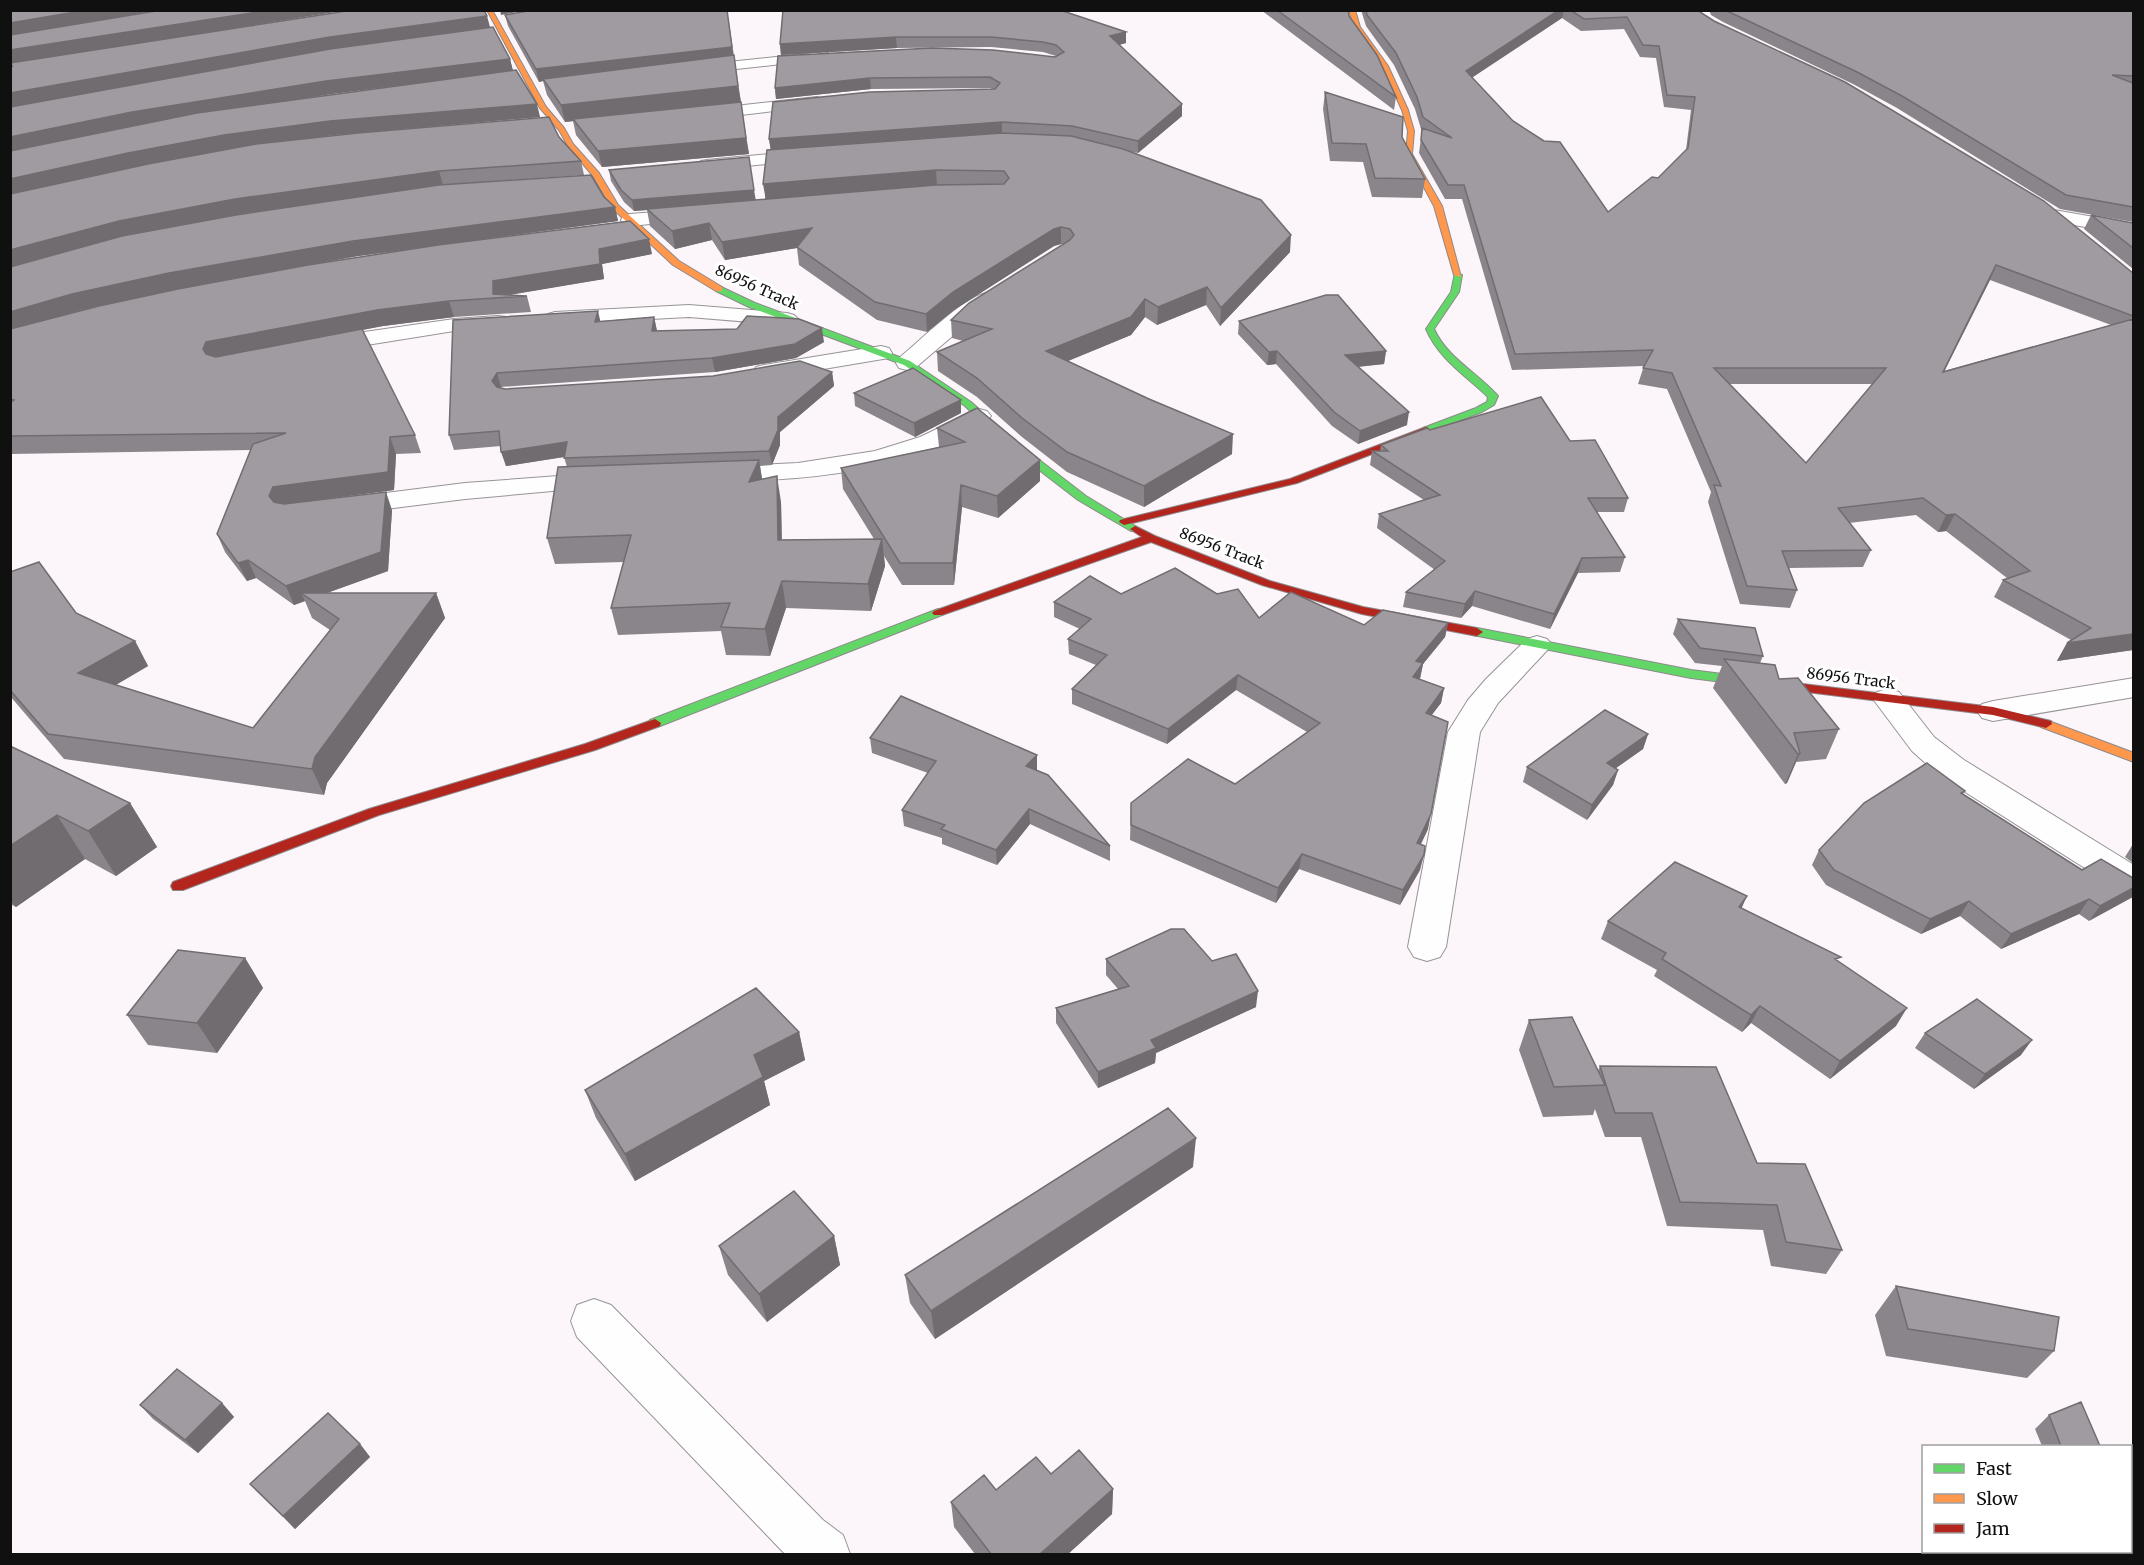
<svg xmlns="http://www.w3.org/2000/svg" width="2144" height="1565" font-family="Merriweather,serif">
<rect width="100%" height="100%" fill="#fcf6fb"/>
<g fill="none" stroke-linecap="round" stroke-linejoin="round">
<defs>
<path id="street" d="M823,52L828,53L830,56L828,59L690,74L683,70L690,66Z
M817,97L823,99L825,102L823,105L699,120L691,115L699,110Z
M811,150L817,151L819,155L817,159L707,170L701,169L698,165L701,161L707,160Z
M694,209L701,211L703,215L701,219L630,226L623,224L621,220L623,216L630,214Z
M2054,210L2134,224V236L2047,220L2045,216L2047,212Z
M986,293L993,295L996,299L915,368L907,370L899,368L896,363L899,358C920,341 961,299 986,293Z
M689,305L787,313L794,315L798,319L794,323L787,325L689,317L555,324L548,322L544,318L548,314L555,312Z
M498,316L506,317L509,322L506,327L454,331L323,352L315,350L312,345L315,340L323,338L454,319Z
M881,346L889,348L892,353L889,358L764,379L756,377L753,372L756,367L764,365Z
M979,409L987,411L991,416L987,421C971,429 955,440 938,447C884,469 824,477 767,480C748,481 726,485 707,480L703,475L707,470L716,467L798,463L875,451L920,437Z
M599,473L608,476L612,481L608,486L465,499L346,514L337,512L333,506L337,500L346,498L465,483Z
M1537,636L1547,639L1552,645L1498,703L1480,732L1446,947L1440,957L1427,961L1414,957L1408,947L1448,732L1468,700L1486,679L1527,639Z
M2134,678V697L1993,721L1982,718L1977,711L1982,704L1993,701Z
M1888,689L1899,692L1934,737L1964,760L2134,865V895L2121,891L1940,776L1912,751L1873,699L1877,692Z
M594,1299L611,1305L823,1520L843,1535L850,1554H785L577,1337L571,1321L577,1305Z"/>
<path id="fast" d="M1455,273L1462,275L1459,292L1434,329C1448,359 1477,372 1498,396L1494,405L1482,412L1426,433L1423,432V428L1476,408L1487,402L1488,397C1465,375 1439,359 1426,329L1451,292Z
M719,286L755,303L910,361L971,402L1016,442L1086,496L1140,529L1139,531H1131L1078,500L1008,446L965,406L904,365L749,307L716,291V287Z
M938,609L942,611L944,613L942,615L660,726L655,727L649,723L650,720Z
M1477,628L1691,670L1754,678L1760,682L1754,686L1691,678L1473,635L1471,632Z"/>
<path id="slow" d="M487,10H492L546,107L564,128L573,144L599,173L618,205L679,261L722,287V291H716L673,265L612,208L593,176L568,146L559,130L540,108Z
M1349,10H1355L1360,27L1388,66L1408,110L1414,131L1412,154L1442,206L1461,277L1454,275L1434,206L1406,154L1408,131L1402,110L1382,66L1354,27Z
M2046,720L2134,753V762L2041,727L2040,724L2041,721Z"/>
<path id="jam" d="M1426,427L1429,428V432L1297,483L1124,525L1119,522L1120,520L1290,479Z
M1135,526L1155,536L1270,581L1363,607L1477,628L1483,632L1477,636L1362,614L1262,585L1151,542L942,615H934L932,613L934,611L1142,537L1130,529Z
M1754,678L1993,707L2051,721L2052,724L2046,728L1993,715L1750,685L1748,682L1750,679Z
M655,719L661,723L660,726L595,750L379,815L183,890H173L171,886L173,882L369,809L585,744Z"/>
</defs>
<use href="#street" stroke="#969496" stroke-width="2"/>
<use href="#fast" stroke="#8d8a8c" stroke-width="2"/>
<use href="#slow" stroke="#8d8a8c" stroke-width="2"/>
<use href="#jam" stroke="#8d8a8c" stroke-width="2"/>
<use href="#street" fill="#fffefe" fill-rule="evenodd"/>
<use href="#fast" fill="#63d668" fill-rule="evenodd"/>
<use href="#slow" fill="#ff974d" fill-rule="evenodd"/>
<use href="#jam" fill="#b3261e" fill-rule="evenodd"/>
</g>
<path fill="#8a858a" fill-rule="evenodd" d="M10,10H158L97,21L162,40L490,27L510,59L513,71L540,117L334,135L285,141L559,137L581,161L584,175L456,184L604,197L615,207L618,221L462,242L652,254L602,264L604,279L507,295L527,296L531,312L454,317L383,326L362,330L415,435L421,453L396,454L394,490L283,504L392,510L388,571L327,593H436L445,618L327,783L324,795L64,759L10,696V572L76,613L135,641L148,666L116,685L253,728L330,630L312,618L305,601L294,605L256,578L247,581L225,552L217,534L251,450L10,454ZM431,81L301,99L331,94ZM246,146L134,167L229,149ZM384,193L157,230L241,214ZM429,247L314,264L358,256Z
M727,10L749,154L602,167L576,135L573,121L565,122L547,95L543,81L539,82L508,26L505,15Z
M783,10L1126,43L1119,45L1182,104V116L1138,153L1131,152L1290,252L1220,326L1206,305L1157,325L1145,317L1131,335L1068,361L1232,454L1144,507L1067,472L1022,437L977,397L938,371L937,352L963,341L952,338L951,320L1064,244H1061L1054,246L954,310L927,332L877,320L799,265L797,248L725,260L712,240L675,249L650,226L647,210L634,211L624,202L611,181L609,170L756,200L765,199L771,150L769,139L992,89L990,88L871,89L776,99L775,88L1055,57L1056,56L1043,52L991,47L897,48L781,55L780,44Z
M1261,10H1348L1349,16L1396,97L1394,110Z
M1361,10H1699L1700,12L2133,273V650L2057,661L2067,643L2071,640L1994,597L2003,580L2007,578L1946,531L1938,532L1916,515L1849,523L1871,550L1863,567L1789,568L1797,590L1790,608L1740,604L1708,502L1711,492L1667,389L1638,384L1644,366L1512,370L1462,199H1445L1419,153L1422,130L1421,129L1415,109L1394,65L1366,26ZM1562,18L1581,31L1624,29L1640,57L1656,58L1664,107L1691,110L1686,150L1658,178L1608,212L1513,121L1472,77ZM1990,280L2111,325L1944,371ZM1729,384H1873L1806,463Z
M1709,10H2133V222L2060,209L1897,108L1853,84L1723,22L1711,15Z
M1325,92L1425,179L1422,198L1372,197L1363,162L1330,161L1323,109Z
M2091,215L2133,223V269L2084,229Z
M654,317L657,331L824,342L796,358L715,372L501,387V388L505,389L832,372L834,386L780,432V445L772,465L760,466L762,479L781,502L782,540L874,539L843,489L841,468L939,447L937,428L1040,460V481L998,518L962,507L954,585H902L884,556L885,566L871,611L786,608L770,656L726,655L721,631L618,635L611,608L624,562L555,564L547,538L567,467L564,457L506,466L501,446L454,450L449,435L453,320L601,321Z
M1239,321L1386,351L1384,364L1358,367L1407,425L1358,444L1332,426L1276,364L1267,365L1238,334Z
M854,393L961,400V413L915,437L855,406Z
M1430,430L1570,441L1628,498L1624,512H1596L1625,557L1620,572L1578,573L1550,629L1472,606L1461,618L1403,607L1406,592L1435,570L1377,528L1379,514L1424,500L1370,465L1372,451H1380L1381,445Z
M1121,594H1217L1259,618L1364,625L1448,623L1445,637L1423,664L1420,679L1444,688L1441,703L1431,715L1428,829L1421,844L1420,870L1400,905L1299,869L1276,903L1130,840L1131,803L1235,784L1307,732L1236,690L1167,744L1072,704V689L1096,665L1069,654L1068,639L1080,629L1054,617V602Z
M1678,619L1763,656L1760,663L1839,729L1826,759L1796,762L1787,783L1785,784L1713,688L1722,666L1695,663L1673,634Z
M1648,734L1643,749L1616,768L1618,770L1613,785L1587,820L1523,782L1527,767Z
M870,738L1037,770L1110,846V861L1030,824L997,865L942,844V838L904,826L902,810L928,773L872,753Z
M10,746L130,803L157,847L116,876L85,859L16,907L10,904Z
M1965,791L1963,794L2082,870L2131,878L2089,921L2079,914L2001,949L1960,916L1921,934L1826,885L1812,865L1819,850Z
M2133,844V863L2125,857Z
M1742,908L1838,961L1896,1026L1830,1079L1751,1023L1742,1032L1654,976L1657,970L1601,939L1608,921Z
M245,958L263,988L217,1053L148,1045L127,1015Z
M1106,959L1212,961L1256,1007L1156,1053L1155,1063L1098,1088L1056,1023V1008L1118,989L1106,975Z
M1529,1020L1598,1071L1600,1066L1757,1163L1842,1250L1826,1274L1771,1266L1763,1230L1667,1226L1641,1137H1605L1595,1109L1593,1115L1543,1117L1519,1050Z
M799,1032L805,1060L764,1081L770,1105L635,1181L596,1118L585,1090Z
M1925,1033L2021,1055L1974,1089L1915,1048Z
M1193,1167L935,1339L910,1303L905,1275Z
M834,1236L840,1265L767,1322L728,1275L719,1246Z
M1896,1286L2054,1351L2027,1378L1886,1356L1875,1315Z
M222,1403L234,1417L198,1453L153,1419L140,1405Z
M2049,1415L2100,1446H2042L2035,1429Z
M360,1444L370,1457L295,1529L250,1484Z
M1051,1474L1113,1489L1112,1514L1068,1554H975L954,1527L951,1502L996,1490Z
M2130,1517L2133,1524V1547L2130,1549Z
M2107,1551H2128L2125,1554Z"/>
<path fill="#706c70" d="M87,10H158L10,36V23Z
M271,10H348L10,64V50Z
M500,10H527L501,15Z
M1559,10H1564L1562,18L1464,83L1466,71Z
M487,16L490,27L10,107V93L330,37Z
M1126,32V43L1110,47V36Z
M896,37L897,48L781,55L780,44Z
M732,47L734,59L543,79V81L539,82L536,69Z
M510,59L513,71L331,94L137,125L10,152V137L132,112L326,81Z
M870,78L871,89L776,99L775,88Z
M738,86L741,103L565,122L561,105Z
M537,104L540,117L334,135L229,149L134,167L10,195V179L128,153L224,135L330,121Z
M1182,104V116L1138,153V141Z
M1002,122V134L771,152L769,139Z
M746,138L749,154L602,167L598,151Z
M936,170L937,187L766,201L763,184Z
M439,171L443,185L241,214L126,236L10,268V250L119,221L235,199Z
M754,190L756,201L647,209V210L634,211L632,200Z
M615,207L618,221L358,256L176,289L80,310L10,331V312L72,294L169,273L353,241Z
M709,223L712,240L675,249L672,231Z
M1061,227V244L1054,246L954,310L927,332L926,314L953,292L1054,229Z
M812,228L815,245L725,260L722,242Z
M1291,235L1290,252L1220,326L1221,308Z
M649,239L652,254L602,264L604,279L497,297L493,294V281L599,249Z
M1996,265L1990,280L1936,388L1943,372Z
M1207,287L1206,305L1157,325L1158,307Z
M1145,299V317L1131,335L1046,370V351Z
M449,301L454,317L383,326L213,358L210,365L203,349L206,342L377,310Z
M598,311L601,324L595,322Z
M654,317L657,331H652Z
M822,328L824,342L796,358L715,372L712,358Z
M1277,351L1276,364L1267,365L1269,352Z
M1386,351L1384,364L1344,368L1345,355Z
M832,372L834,386L780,432V445L772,465L769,451L778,417Z
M497,373L501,387L496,395L492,381Z
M961,400V413L915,437L914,423Z
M1409,412L1407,425L1358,444L1360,431Z
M1233,434L1232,454L1144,507V486Z
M390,437L396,454L394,490L280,505L276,513L269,496L273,487Z
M567,442L570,456L506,466L501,452Z
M759,460L763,485L749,482Z
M1040,460V481L998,518L997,496Z
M777,476L781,502L782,566L778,540Z
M961,485L962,507L954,585L953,563Z
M386,492L392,510L388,571L310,599L301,593L305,601L294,605L286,586Z
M1955,514L1946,531L1938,532L1946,515Z
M882,539L885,566L871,611L868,584Z
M1582,558L1578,573L1550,629L1554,614Z
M248,560L256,578L247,581L238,563Z
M782,581L786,608L770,656L765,629Z
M1475,591L1472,606L1461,618L1465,604Z
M436,593L445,618L327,783L324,795L312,769L315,757Z
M1448,623L1445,637L1423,664L1420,678L1410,692L1416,661Z
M2133,634V650L2057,661L2067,643Z
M135,641L148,666L93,698L78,673Z
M1238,675L1236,690L1167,744L1168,729Z
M1444,688L1441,703L1422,728L1426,713Z
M1648,734L1643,749L1602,778L1607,763Z
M1800,753L1787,783L1785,784L1798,754Z
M1037,755V770L1027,781L1026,766Z
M1618,770L1613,785L1587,820L1592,805Z
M130,803L157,847L116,876L88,831Z
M1029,809L1030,824L997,865L996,850Z
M1431,814L1428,829L1414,858L1417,843Z
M57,815L85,859L16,907L10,900V846Z
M1302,854L1299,869L1276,903L1278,888Z
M1424,855L1420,870L1400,905L1403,890Z
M2133,888V897L2089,921L2100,906Z
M1747,896L1739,914V907Z
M2089,899L2079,914L2001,949L2011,934Z
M1969,901L1960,916L1921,934L1930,919Z
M245,958L263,988L217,1053L197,1023Z
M1258,991L1256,1007L1156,1053L1155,1063L1098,1088V1072L1151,1040Z
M1760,1006L1751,1023L1742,1032L1751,1015Z
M1907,1008L1896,1026L1830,1079L1840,1061Z
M799,1032L805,1060L764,1081L770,1105L635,1181L625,1154L754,1055Z
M2032,1040L2021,1055L1974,1089L1985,1074Z
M1196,1138L1193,1167L935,1339L931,1311Z
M834,1236L840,1265L767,1322L759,1294Z
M222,1403L234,1417L198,1453L185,1440Z
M360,1444L370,1457L295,1529L283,1516Z
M1113,1489L1112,1514L1068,1554H1040Z"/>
<path fill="#a09ba0" stroke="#706c70" stroke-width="1.5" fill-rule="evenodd" d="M10,10H87L10,23Z
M162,10H271L10,50V35Z
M353,10H484L487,16L330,37L10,93V67L13,66H10V63Z
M533,10H727L732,47L536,69L505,15Z
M783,10H1060L1126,32L1110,36L1182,104L1138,141L1072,126L1002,122L769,139L773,102L870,92L995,89L1000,83L990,77L870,78L775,88L778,56L932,48L993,50L1055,57L1064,52L1056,45L1043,42L991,37H896L780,44Z
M1277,10H1348L1349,16L1377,55L1396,97Z
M1366,10H1559L1466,71L1513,121L1544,141L1560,142L1608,212L1652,177L1658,178L1688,148L1695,97L1667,95L1659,46L1643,45L1627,17L1584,19L1570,10H1699L1700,12L1714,21L1845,82L2044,201L2133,273V316L1996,265L1943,372L2133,319V634L2067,643L2091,628L2003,580L2030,571L1955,514L1946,515L1923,498L1838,508L1871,550L1782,551L1797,590L1747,586L1714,485L1721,486L1672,373L1643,368L1653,350L1515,354L1464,185H1448L1421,140L1422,128L1452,138L1423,117L1417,97L1396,53L1367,15ZM1714,368H1886L1806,463Z
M1725,10H2133V76L2112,75L2133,83V207L2066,195L1902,96L1857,72Z
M493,27L510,59L326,81L132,112L10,137V107L330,49Z
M734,55L738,86L561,105L543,79Z
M516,70L537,104L330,121L224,135L128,153L10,179V151L197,113Z
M1325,92L1403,117L1402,137L1425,179L1375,178L1366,144L1332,143Z
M741,102L746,138L598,151L573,119Z
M549,117L559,137L581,161L439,171L235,199L119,221L10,250V194L148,164L256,144L358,133Z
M1002,133L1071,136L1123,149L1261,200L1291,235L1221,308L1207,287L1158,307L1145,299L1131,317L1046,351L1149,399L1233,434L1144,486L1067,452L1022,418L977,378L937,352L992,329L951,320L969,303L1070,240L1074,235L1070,229L1061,227L1054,229L953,292L926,314L875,302L797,247L812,228L722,242L709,223L672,231L647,209L936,185L1004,184L1009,178L1004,171L936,170L763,184L767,150Z
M749,157L754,190L632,200L621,190L609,170Z
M591,175L604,197L615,207L353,241L169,273L72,294L10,312V267L122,236L236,215L439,185Z
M2091,215L2133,223V248Z
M630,221L649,239L599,249L600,264L493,281V294L527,296L449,301L377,310L206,342L203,349L206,354L216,357L362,329L415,435L390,437L388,472L273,487L269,496L274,502L284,504L386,492L381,552L286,586L248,560L238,563L217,534L253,444L286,433L10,436V403L14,400L10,399V329L99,306L178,289L308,265L438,245Z
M1326,295H1338L1386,351L1345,355L1409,412L1360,431L1334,412L1277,351L1269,352L1239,321Z
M598,311L595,322L654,317L652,331L737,329L747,316L799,319L822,328L795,344L712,358L497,373L492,381L497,387L505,389L713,376L800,361L832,372L778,417V430L769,451L564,458L567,442L501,452L499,431L449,435L453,320Z
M913,368L961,400L914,423L854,393Z
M1541,397L1570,441L1595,440L1628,498H1588L1625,557L1582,558L1554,614L1475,591L1465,604L1406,592L1445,561L1379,514L1440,495L1372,451H1388L1381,445L1427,428L1430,430Z
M977,408L1040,460L997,496L961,485L953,563H900L841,468L965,442L937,428Z
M759,460L749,482L777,476L778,540L882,539L868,584L782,581L765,629L721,627L730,603L611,608L631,535L547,538L558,467Z
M39,562L76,613L135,641L78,673L253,728L339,619L301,593H436L315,757L312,769L48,734L10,690V572Z
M1175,568L1217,594L1238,589L1259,618L1291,592L1364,625L1383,610L1448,623L1416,661L1423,663L1413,677L1444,688L1426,713L1448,722L1431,814L1417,843L1425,846L1424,855L1403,890L1302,854L1278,888L1131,825V803L1188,759L1235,784L1320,723L1238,675L1168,729L1072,689L1107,655L1068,639L1091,619L1054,602L1090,576L1121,594Z
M1678,619L1755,628L1763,656L1700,648Z
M1724,659L1775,665L1779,679L1798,678L1839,729L1794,733L1800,753L1798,754Z
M901,696L1037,755L1026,766L1048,775L1110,846L1029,809L996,850L941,829L945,825L902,810L936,761L870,738Z
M1605,710L1648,734L1607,763L1618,770L1592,805L1527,767Z
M10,746L130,803L88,831L57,815L10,846Z
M1927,763L1965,791L1961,793L2082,870L2101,859L2133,878V888L2100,906L2089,899L2011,934L1969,901L1930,919L1834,870L1819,850L1864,803Z
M1675,862L1747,896L1739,907L1841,957L1835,959L1907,1008L1840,1061L1760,1006L1751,1015L1662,959L1666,953L1608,921Z
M1171,929H1184L1212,961L1236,954L1258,991L1151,1040L1156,1048L1098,1072L1056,1008L1129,986L1106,959Z
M178,950L245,958L197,1023L127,1015Z
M756,988L799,1032L754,1055L763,1077L625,1154L585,1090Z
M1977,999L2032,1040L1985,1074L1925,1033Z
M1572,1017L1605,1085L1554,1087L1529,1020Z
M1600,1066L1716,1067L1757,1163L1805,1164L1842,1250L1786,1242L1777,1205L1680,1202L1652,1113H1615Z
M1168,1108L1196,1138L931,1311L905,1275Z
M794,1191L834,1236L759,1294L719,1246Z
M1896,1286L2059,1317L2054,1351L1908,1329Z
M177,1369L222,1403L185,1440L140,1405Z
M2081,1402L2100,1446H2061L2049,1415Z
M328,1413L360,1444L283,1516L250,1484Z
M1079,1450L1113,1489L1040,1554H991L951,1502L984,1475L996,1490L1036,1457L1051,1474Z
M2130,1517L2133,1524V1540H2130Z"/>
<g text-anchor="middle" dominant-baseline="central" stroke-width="6" stroke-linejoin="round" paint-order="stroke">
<g font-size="15" fill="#101010" stroke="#fff">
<text transform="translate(757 287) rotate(24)">86956 Track</text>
<text transform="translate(1222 548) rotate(21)">86956 Track</text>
<text transform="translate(1851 678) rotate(7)">86956 Track</text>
</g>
</g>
<rect width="2144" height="1565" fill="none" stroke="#101010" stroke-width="24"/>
<rect x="1922" y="1445" width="210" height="108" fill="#ffffff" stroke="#9f9f9f" stroke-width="1.5"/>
<rect x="1934" y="1464" width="30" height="9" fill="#63d668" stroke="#9f9f9f" stroke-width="1.5"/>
<text x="1976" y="1475" font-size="18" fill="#101010">Fast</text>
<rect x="1934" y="1494" width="30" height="9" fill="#ff974d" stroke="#9f9f9f" stroke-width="1.5"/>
<text x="1976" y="1505" font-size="18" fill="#101010">Slow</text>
<rect x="1934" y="1524" width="30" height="9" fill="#b3261e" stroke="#9f9f9f" stroke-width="1.5"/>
<text x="1976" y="1535" font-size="18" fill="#101010">Jam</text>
</svg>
